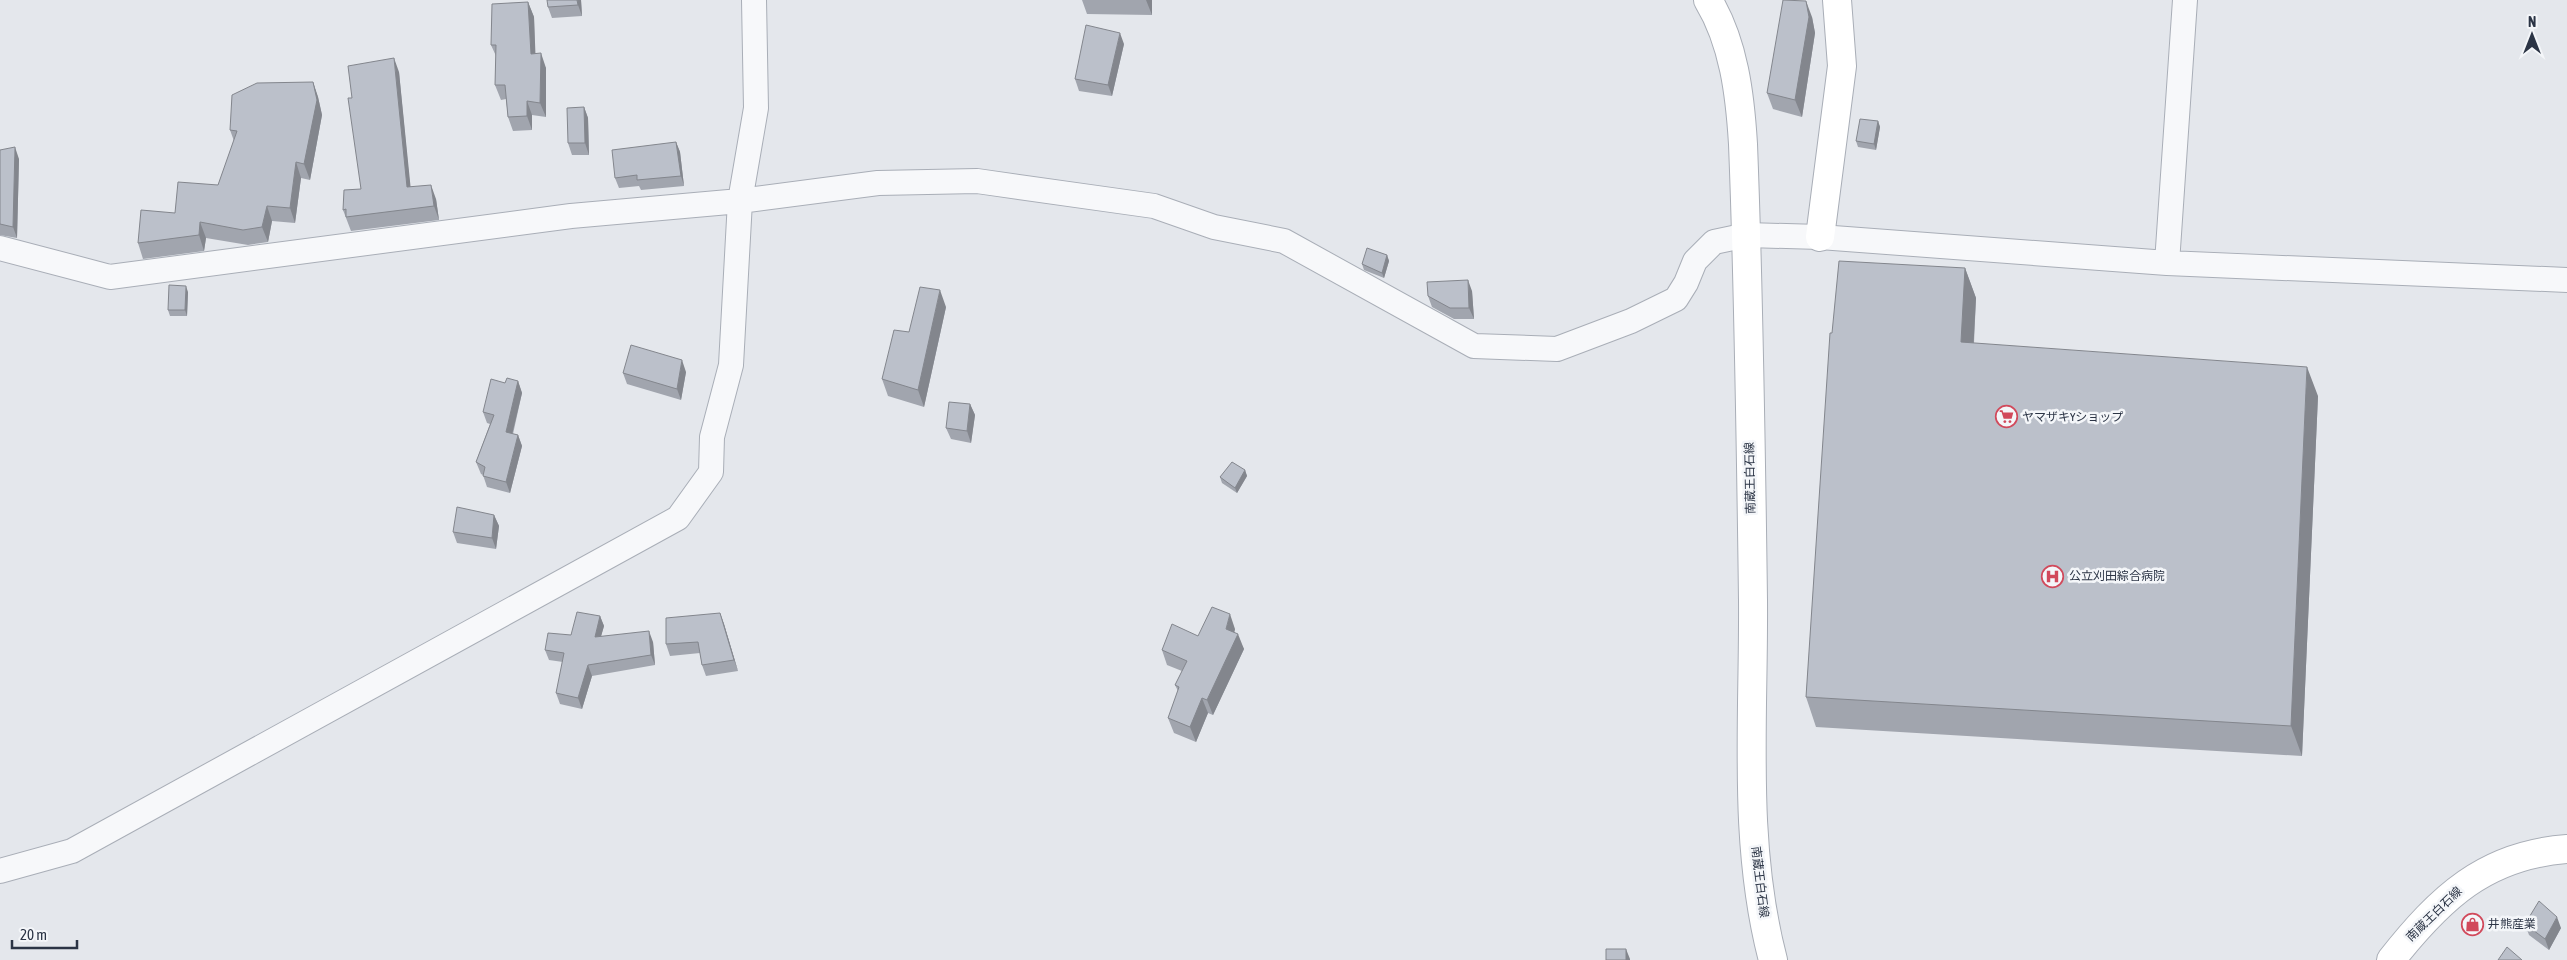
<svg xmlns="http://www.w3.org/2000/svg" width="2567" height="960" font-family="'Asap Condensed','Noto Sans JP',sans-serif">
<rect width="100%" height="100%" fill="#e4e7ec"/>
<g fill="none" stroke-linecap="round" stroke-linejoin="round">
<defs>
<path id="street" d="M0,248L110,277L571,216L740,201L878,183L977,181L1154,206L1214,227L1284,241L1474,346L1557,349L1631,321L1676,299L1686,283L1695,261L1714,242L1747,235L1820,237L2167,263L2567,280
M2167,263L2185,0
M0,871L72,851L678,518L711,472L712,437L731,365L740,201L756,108L754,0"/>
<path id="secondary" d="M1708,0C1734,43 1740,95 1743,144C1749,296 1751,448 1753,600C1754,720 1742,843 1773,960
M1820,237L1842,66L1837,0
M2391,960C2440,898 2485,855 2567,849"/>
</defs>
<use href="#street" stroke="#a9aeb7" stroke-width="26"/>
<use href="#secondary" stroke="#a9aeb7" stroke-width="30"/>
<use href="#street" stroke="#f7f8fa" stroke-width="24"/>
<use href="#secondary" stroke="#fff" stroke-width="28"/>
</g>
<path fill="#a1a5ae" d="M581,0L582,16L552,18L548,7Z
M1082,0H1152V15L1087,14Z
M528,2L534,17L535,54L546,68V117L532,115V130L513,131L508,117L506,99L501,100L495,85L496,56L491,45Z
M1812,17L1815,33L1802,117L1773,109L1767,93Z
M1124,44L1112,96L1079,91L1075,79Z
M399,72L410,187L436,199L439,220L351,231L343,210L361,189L352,98Z
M313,82L318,97L322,115L310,180L301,178L295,223L272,221L268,242L248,245L206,238L204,251L143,259L138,243L175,213L218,185L234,141L230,130Z
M584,107L588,118L589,155H572L568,143Z
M1878,121L1880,127L1876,150L1858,147L1856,141Z
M676,142L680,152L684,186L641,190L639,186L619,188L615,178Z
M0,150L19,159L17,238L0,235Z
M1387,255L1389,261L1384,278L1364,270L1362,264Z
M1965,268L1976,298L1974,343L2318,396L2302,756L1816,727L1806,697L1832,333Z
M1472,291L1474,319H1454L1432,307L1428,296Z
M188,292L187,316H170L168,310Z
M946,307L924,407L888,396L882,379L909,332Z
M686,372L681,400L627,384L623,373Z
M518,381L522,393L513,434L518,435L522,446L510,493L487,487L483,475L481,474L476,462L490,424L487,423L483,412L505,383Z
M970,404L975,415L971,443L951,439L946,428Z
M1245,470L1247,476L1237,493L1222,483L1220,477Z
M494,515L499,526L496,549L457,543L453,532Z
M720,613L724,624L738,671L706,676L702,665L700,653L670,656L666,644Z
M600,616L604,626L601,636L653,642L655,665L592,676L582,709L560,704L556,693L563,662L549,660L545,650L571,635Z
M1235,629L1234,632L1244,649L1213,715L1208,713L1196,742L1174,733L1168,718L1178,691L1175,685L1182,671L1167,665L1162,650L1198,636Z
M2525,924L2561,928L2549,950L2529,935Z"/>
<path fill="#83868d" d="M577,0H581L582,16L578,5Z
M1146,0H1152V15Z
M1806,1L1812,17L1815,33L1802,117L1795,100Z
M528,2L534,17L536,68L531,54Z
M1120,33L1124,44L1112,96L1108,85Z
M541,53L546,68V117L540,103Z
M394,58L399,72L412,201L407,187Z
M313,82L318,97L322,115L310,180L304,164Z
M527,101L532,115V130L527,116Z
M584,107L588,118L589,155L585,143Z
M1878,121L1880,127L1876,150L1874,144Z
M676,142L680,152L684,186L681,176Z
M15,147L19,159L17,238L13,227Z
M296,162L301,178L295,223L290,208Z
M431,185L436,199L439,220L434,206Z
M267,206L272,221L268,242L262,227Z
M200,222L206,238L204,251L199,235Z
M1387,255L1389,261L1384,278L1382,273Z
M1965,268L1976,298L1972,372L1961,342Z
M1468,280L1472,291L1474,319L1469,308Z
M186,286L188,292L187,316L185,310Z
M940,290L946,307L924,407L918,390Z
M682,360L686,372L681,400L677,389Z
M2307,367L2318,396L2302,756L2291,726Z
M518,381L522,393L510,443L506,432Z
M970,404L975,415L971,443L967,431Z
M518,435L522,446L510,493L506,482Z
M1245,470L1247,476L1237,493L1235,488Z
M494,515L499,526L496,549L492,538Z
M720,613L724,624L738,671L734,660Z
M1230,614L1235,629L1232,644L1226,629Z
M600,616L604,626L598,647L595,637Z
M649,631L653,642L655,665L651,655Z
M1238,634L1244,649L1213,715L1207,700Z
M588,665L592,676L582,709L578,698Z
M1202,698L1208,713L1196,742L1190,727Z
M2557,917L2561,928L2549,950L2545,939Z
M1626,949L1630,959V960H1626Z"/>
<path fill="#bbc0ca" stroke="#83868d" d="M547,0H577L578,5L548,7Z
M1783,0L1806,1L1809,17L1795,100L1767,93Z
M528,2L531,54L541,53L540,103L527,101V116L508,117L505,85H495L496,45H491L492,4Z
M1086,25L1120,33L1108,85L1075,79Z
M394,58L407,187L431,185L434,206L346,217V209L343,210L344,190L361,189L348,98H352L348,66Z
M313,82L317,100L304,164L296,162L290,208L267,206L262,227L243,230L200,222L199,235L138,243L141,210L175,213L178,182L218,185L237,131L230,130L232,95L257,83Z
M584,107L585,143H568L567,108Z
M1860,119L1878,121L1874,144L1856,141Z
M676,142L681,176L637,180V175L615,178L612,150Z
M15,147L13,227L0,224V150Z
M1367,248L1387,255L1382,273L1362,264Z
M1839,261L1965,268L1961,342L2307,367L2291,726L1806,697L1830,333H1832Z
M1468,280L1469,308H1450L1428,296L1427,282Z
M169,285L186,286L185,310H168Z
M920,287L940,290L918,390L882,379L894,330L909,332Z
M631,345L682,360L677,389L623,373Z
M507,378L518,381L506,432L518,435L506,482L483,476L485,467L476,462L494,415L483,412L491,379L505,383Z
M949,402L970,404L967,431L946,428Z
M1232,462L1245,470L1235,488L1220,477Z
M457,507L494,515L492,538L453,532Z
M1212,607L1230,614L1226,629L1238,634L1207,700L1202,698L1190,727L1168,718L1179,687L1175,685L1187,661L1162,650L1172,624L1198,636Z
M577,612L600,616L595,637L649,631L651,655L588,665L578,698L556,693L564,653L545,650L548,633L571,635Z
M720,613L734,660L702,665L698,642L666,644V618Z
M2539,901L2557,917L2545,939L2525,924Z
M2507,947L2522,960H2498Z
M1606,949H1626V960H1606Z"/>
<defs>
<symbol id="supermarket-ring" viewBox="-11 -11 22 22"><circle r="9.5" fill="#f4f6f9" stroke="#d1495b" stroke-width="1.5"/><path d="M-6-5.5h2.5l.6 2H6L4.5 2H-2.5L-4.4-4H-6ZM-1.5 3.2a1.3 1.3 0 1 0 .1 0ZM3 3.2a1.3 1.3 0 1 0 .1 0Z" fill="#d1495b"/></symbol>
<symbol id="hospital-ring" viewBox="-11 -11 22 22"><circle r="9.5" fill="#f4f6f9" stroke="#d1495b" stroke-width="1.5"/><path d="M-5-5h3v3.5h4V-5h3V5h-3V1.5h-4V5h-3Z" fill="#d1495b"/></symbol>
<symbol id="shop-ring" viewBox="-11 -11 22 22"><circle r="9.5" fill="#f4f6f9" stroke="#d1495b" stroke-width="1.5"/><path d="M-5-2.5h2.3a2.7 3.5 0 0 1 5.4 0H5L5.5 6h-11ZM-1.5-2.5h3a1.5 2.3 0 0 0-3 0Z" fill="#d1495b"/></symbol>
</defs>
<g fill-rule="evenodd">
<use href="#supermarket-ring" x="1994" y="404" width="25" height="25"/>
<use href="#hospital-ring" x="2040" y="564" width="25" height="25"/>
<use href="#shop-ring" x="2460" y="912" width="25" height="25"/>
</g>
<g text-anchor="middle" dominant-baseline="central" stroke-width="5" stroke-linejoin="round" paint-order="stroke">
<g font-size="12" fill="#2b3445" stroke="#f4f6f9" text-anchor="start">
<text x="2022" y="417">ヤマザキYショップ</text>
<text x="2069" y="576">公立刈田綜合病院</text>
<text x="2488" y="924">井熊産業</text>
</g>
<g font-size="12" fill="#2b3445" stroke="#f4f6f9">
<text transform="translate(1750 478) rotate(-91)">南蔵王白石線</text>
<text transform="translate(1760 882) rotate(83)">南蔵王白石線</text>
<text transform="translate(2434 914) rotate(-44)">南蔵王白石線</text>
</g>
</g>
<g transform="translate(2532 35)" stroke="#f4f6f9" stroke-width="4" paint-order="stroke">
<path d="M0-4L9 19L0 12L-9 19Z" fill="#2b3445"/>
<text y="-8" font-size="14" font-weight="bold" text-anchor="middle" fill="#2b3445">N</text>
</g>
<path d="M12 940v8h65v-8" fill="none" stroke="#2b3445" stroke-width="2.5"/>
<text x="20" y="940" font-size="15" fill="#2b3445" stroke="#f4f6f9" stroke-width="4" paint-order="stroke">20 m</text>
</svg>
